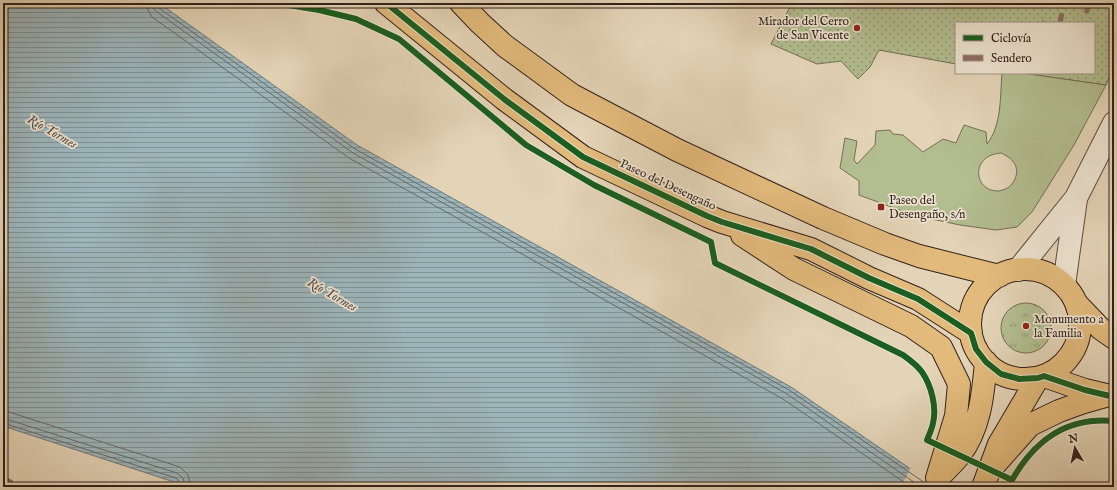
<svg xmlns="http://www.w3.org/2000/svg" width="1117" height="490" font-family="'IM FELL English',serif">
<defs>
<pattern id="grass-tufts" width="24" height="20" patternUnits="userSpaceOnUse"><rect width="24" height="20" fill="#b2bd90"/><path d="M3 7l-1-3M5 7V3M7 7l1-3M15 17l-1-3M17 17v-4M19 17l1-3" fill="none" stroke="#919975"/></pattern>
<pattern id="park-dots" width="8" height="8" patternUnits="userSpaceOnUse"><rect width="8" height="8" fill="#b2bd90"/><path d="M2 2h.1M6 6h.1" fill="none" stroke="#919975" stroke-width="1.8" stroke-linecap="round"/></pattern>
<pattern id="water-rules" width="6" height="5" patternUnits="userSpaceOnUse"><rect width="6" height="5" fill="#9cb5bb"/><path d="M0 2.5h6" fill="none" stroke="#809397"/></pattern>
</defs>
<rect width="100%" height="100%" fill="#e4d4b7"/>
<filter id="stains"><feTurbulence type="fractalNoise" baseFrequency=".005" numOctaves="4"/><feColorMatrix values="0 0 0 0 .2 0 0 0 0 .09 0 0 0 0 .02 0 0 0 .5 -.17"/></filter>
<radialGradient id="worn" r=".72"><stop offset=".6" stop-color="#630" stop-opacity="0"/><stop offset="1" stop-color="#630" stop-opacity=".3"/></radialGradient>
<path fill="url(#grass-tufts)" stroke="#726f55" d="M1001 328a25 25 0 1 1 50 0a25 25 0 1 1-50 0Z"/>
<path fill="url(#park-dots)" stroke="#726f55" d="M792,3H1114V67L1106,85L1022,73H1094V23H956V64L879,50L870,67L858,79L841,61L817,64L771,44Z"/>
<path fill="#b2bd90" stroke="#726f55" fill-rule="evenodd" d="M1002,73H1022L1106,85L1074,145L1032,212L1017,227L996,230L960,225L913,215L859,195V181L840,168L845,138L857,141L854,160L857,164L875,145L876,131L890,130L893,134L903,135L923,152L943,139L956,143L964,125L986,132L987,144C1002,125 1000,96 1002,73ZM1001,153C1015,159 1022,170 1012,184C1009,188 1004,190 999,191C973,192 970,155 1001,153Z"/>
<path fill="url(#water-rules)" stroke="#727a7b" d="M3,3H159L357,145L791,387L937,487H177L174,482L3,426Z"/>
<path fill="#e4d4b7" d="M911,467L938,485L939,487H901Z"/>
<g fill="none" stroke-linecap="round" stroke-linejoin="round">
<path stroke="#676b6a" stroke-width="1" d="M146,3L148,10L152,17L349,158L783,399L911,487
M152,3L153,8L157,12L353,153L787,394L921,487
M157,3L159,8L355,149L789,390L928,485
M3,412H9L180,467L188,475L191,487
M3,418L177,473L183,478L185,487
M3,423L176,478L178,480L180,487"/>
<defs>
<path id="minor" d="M1018,270L1076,198L1114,123
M1064,285L1076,199"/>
<path id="primary" d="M1076,303L1101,329L1114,338
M1044,376L1085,390L1106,395
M990,470L1030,425L1059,411L1081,403L1109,395"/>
<path id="trunk" d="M386,3L504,99L583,157L707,216L722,222L811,249L869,278L918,299L971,333
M461,3L480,23L505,46L572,95L677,150L823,218L885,244L919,256L999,276
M742,235L794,269L911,326L941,347L959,384L956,416L937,478
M970 324a55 55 0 1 1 110 0a55 55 0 1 1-110 0Z
M940,476C946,470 953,463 959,456C980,429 983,395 986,362
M983,487L999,444L1038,378"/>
</defs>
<use href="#minor" stroke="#5e4e41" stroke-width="24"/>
<use href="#primary" stroke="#32211a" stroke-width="24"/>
<use href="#trunk" stroke="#32211a" stroke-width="24"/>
<use href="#minor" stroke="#ede3d0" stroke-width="22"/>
<use href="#primary" stroke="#e2ba7c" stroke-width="22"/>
<use href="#trunk" stroke="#e2ba7c" stroke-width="22"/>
<path stroke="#8d6e63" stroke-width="5" stroke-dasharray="10 5" stroke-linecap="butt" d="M1086,13L1089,3
M1042,23H1044
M1060,23L1064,3
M3,478L20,487"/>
<defs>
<path id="cycleway" d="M276,3L319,10L356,19L399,39L526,145L594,185L711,242L715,263L903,355C910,360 917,365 922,372C931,385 937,407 933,423C932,429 929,435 927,440L1012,480C1035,440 1066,417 1114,421
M386,3L504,99L583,157L707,216L722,222L811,249L869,278L918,299L971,333L976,349L986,362L1001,374L1019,379L1038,378L1044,376L1085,390L1114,397"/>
</defs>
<use href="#cycleway" stroke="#ede3d0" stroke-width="8"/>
<use href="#cycleway" stroke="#1b5e20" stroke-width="6"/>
</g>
<g fill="#8f2418" stroke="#ede3d0" stroke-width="1.5">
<circle cx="857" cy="28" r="4"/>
<rect x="877" y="203" width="8" height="8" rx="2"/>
<circle cx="1026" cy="326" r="4"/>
</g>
<g text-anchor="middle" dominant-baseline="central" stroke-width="3.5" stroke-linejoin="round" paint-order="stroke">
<g font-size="12" fill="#32211a" stroke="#ede3d0" text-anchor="start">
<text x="849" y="21" text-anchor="end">Mirador del Cerro<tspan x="849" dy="14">de San Vicente</tspan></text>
<text x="889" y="200">Paseo del<tspan x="889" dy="14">Desengaño, s/n</tspan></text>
<text x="1034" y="319">Monumento a<tspan x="1034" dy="14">la Familia</tspan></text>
</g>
<g font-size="12" fill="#32211a" stroke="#ede3d0">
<text transform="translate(668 185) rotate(25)">Paseo del Desengaño</text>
</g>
<g font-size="13" font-style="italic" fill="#524d4a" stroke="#ede3d0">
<text transform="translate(52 132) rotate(30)">Río Tormes</text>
<text transform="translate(332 295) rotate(30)">Río Tormes</text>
</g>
</g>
<rect width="1117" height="490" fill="none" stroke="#e4d4b7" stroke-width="16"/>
<rect x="4" y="4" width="1109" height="482" fill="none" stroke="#32211a" stroke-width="2"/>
<rect x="8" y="8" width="1101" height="474" fill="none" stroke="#32211a"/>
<rect x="955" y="22" width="140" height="52" fill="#ede3d0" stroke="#a29587"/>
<rect x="963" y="35" width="20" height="6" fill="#1b5e20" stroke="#a29587"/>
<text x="991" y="42" font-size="12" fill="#32211a">Ciclovía</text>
<rect x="963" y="55" width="20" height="6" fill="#8d6e63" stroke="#a29587"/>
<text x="991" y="62" font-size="12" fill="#32211a">Sendero</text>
<g transform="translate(1075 448) rotate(351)" stroke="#ede3d0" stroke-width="3" paint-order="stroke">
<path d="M0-3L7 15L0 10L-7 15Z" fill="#32211a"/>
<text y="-6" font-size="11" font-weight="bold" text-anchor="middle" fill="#32211a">N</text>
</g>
<rect width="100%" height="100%" filter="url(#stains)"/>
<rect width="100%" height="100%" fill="url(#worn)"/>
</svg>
